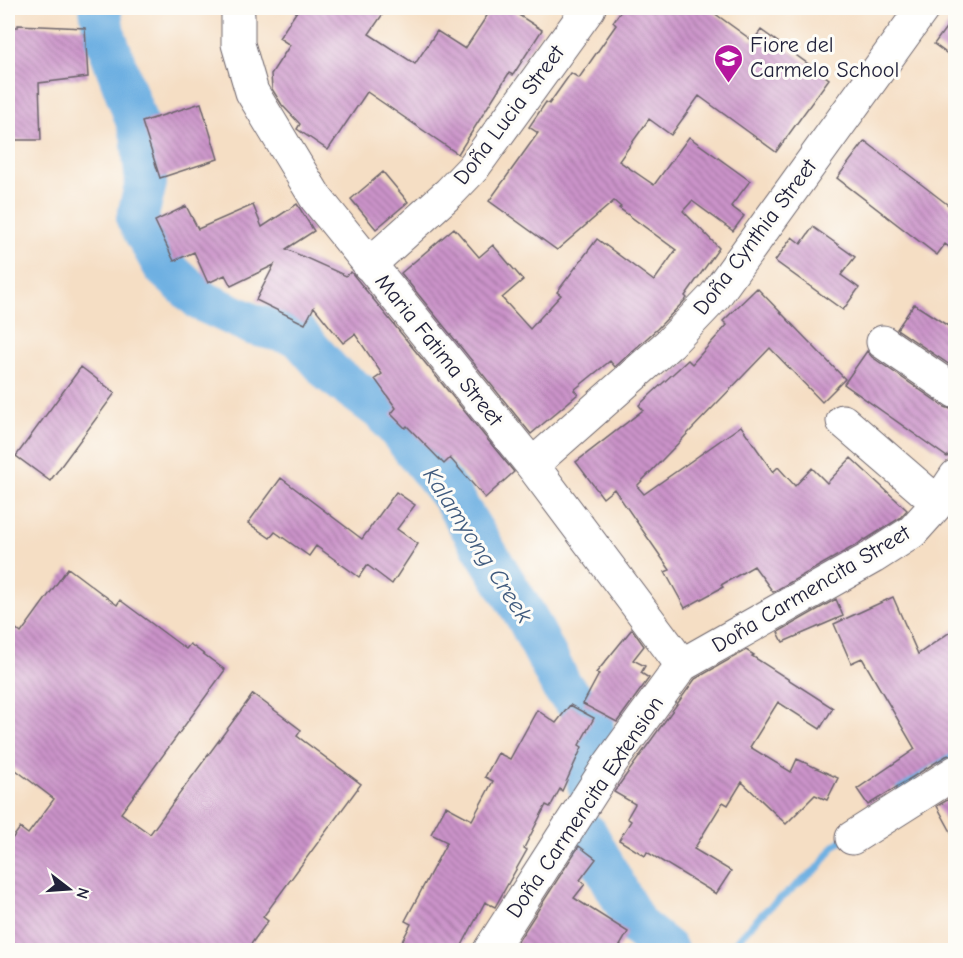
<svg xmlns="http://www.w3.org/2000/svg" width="963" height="958" font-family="'Comic Neue',sans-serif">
<defs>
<pattern id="building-back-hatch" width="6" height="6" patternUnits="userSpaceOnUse" patternTransform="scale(1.5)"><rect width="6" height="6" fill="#cb93c9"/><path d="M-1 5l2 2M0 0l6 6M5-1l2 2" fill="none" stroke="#a478a4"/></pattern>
</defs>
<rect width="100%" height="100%" fill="#fdfcf7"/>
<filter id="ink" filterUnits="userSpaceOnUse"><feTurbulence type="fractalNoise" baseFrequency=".0167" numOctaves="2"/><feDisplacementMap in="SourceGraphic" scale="12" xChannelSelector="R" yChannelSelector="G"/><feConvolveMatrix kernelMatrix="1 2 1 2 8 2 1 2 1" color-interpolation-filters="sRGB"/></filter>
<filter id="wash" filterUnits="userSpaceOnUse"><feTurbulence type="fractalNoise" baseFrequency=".008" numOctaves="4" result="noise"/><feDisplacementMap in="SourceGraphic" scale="24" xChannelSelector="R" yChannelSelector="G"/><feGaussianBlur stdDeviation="1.35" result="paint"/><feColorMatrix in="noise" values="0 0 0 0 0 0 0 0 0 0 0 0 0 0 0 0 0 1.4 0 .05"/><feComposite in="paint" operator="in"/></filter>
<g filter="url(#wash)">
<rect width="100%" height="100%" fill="#f5dec4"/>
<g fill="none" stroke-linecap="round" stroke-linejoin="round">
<path stroke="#6eb0e2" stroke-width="7" d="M900,789L929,764L956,754
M728,950L765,911L819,867L834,846L842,840"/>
<path stroke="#6eb0e2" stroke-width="42" d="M100,8L104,33L141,134L146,183L137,219L164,267L202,301L254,325L298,335L331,373L384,412L450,494L527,618L562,687L592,719L594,739L588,784
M587,834L637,926L667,950"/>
</g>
<g id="blocks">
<path fill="url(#building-back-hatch)" d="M299,8H387L369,34L415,64L437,31L465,49L492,8H508L542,30L513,75L509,73L458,154L367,92L328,150L297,129L300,124L282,105L272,89L271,74L290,45L279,38Z
M623,8H707L753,41L761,30L829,79L776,152L699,96L671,135L649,119L619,161L654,185L689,137L750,181L731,206L744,216L733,231L692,201L683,211L719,248L685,296L687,298L657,329L615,367L610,361L574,390L578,394L531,434L401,273L454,228L479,257L493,245L523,280L502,298L530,329L561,295L557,292L597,239L654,281L676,250L619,208L621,207L614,201L557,250L489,201L538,133L529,127L546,102L549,104L571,73L579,78L616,25L613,22Z
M956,14V60L934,44Z
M18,25L85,28L88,77L39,83L41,140H16L8,138V27H18Z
M201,103L218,159L160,178L142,122Z
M865,141L956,211V252L945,244L937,255L837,178Z
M383,172L408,202L376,229L351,199Z
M297,204L314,231L286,249L346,276L351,272L514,472L485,498L450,458L444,464L407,426L405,428L391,414L396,408L375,379L382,374L355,334L343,343L314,307L305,324L256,300L274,265L231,286L225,275L208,283L194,252L174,261L155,221L186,206L198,229L253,205L262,227Z
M813,227L855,257L841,275L859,288L843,310L775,261L792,237L801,244Z
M757,288L845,379L822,402L770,348L637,486L644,494L741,426L773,472L778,467L795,486L812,468L827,483L851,458L907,510L900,518L865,540L864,539L858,544L773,592L754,566L721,585L723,587L685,608L665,572L670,570L614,489L603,498L576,462L643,410L639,405L688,360L692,364L727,325L723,321Z
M914,304L956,331V369L897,329Z
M867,351L872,357L945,407L956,411V445L947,457L844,384Z
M81,367L115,393L50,481L16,456Z
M281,478L362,539L396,492L415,505L397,529L418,544L392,584L367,565L359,577L316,546L309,556L275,532L270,538L248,523Z
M68,568L117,605L120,600L186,649L190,644L225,670L121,813L150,834L253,694L301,730L297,736L361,784L263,917L268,921L246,951H8V844L20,828L28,834L54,799L8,764V622L21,633Z
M893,597L918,654L956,628V753L946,756L868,805L857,789L915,749L862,658L851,663L834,624Z
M836,599L843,616L783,642L778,632Z
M632,629L644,646L633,660L645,666L641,673L649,678L617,722L583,704L599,674L596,673Z
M746,650L754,655L752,656L833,708L820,729L778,702L750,747L791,772L797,759L838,778L827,800L815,795L786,824L742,782L728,805L723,802L694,849L731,871L716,894L647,852L645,856L619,840L631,821L627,818L635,804L614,792L695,679Z
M570,705L594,718L579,745L582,747L562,791L560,789L550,807L546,805L524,848L527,850L495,907L485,902L459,951H397L411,924L405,921L447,842L431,834L446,806L472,820L493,781L485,777L498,753L510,759L537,710L556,723Z
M956,795V841L937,806Z
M579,846L596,859L580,880L585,884L574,898L628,932L617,951H514L513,949Z"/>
</g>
</g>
<g filter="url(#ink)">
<use href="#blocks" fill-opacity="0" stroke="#6c646b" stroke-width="1.5"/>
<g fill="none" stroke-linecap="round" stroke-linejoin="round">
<defs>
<path id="minor" d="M238,16V44L252,92L316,198L532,465L682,665
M369,265L449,193L473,168L589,8
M883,342L956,392
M843,421L938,503
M532,465L670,343L715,296L923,8
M852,838L956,772
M490,950L609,765L682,665L873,557L912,532L938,503L956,476"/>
</defs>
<use href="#minor" stroke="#6c646b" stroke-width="35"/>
<use href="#minor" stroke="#fff" stroke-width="33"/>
</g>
</g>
<defs>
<symbol id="school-pin" viewBox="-11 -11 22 30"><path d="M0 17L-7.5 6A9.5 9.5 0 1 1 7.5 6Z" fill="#b5179e" stroke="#fdfcf7"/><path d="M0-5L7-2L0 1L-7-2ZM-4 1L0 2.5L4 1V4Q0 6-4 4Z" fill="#fff"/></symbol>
</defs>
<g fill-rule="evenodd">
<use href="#school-pin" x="712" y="42" width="33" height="45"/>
</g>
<g text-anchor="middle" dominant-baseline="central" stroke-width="6" stroke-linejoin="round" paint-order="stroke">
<g font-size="22" fill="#22223b" stroke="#fdfcf7" text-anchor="start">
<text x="750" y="45">Fiore del<tspan x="750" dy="25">Carmelo School</tspan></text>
</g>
<g font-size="22" fill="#22223b" stroke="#fdfcf7">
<text transform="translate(509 115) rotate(-53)">Doña Lucia Street</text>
<text transform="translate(755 237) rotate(-53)">Doña Cynthia Street</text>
<text transform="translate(439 350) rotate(51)">Maria Fatima Street</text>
<text transform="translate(811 589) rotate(-31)">Doña Carmencita Street</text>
<text transform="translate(585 807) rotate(-56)">Doña Carmencita Extension</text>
</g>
<g font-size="24" font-style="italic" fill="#405b7e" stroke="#fdfcf7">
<text transform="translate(478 545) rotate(57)">Kalamyong Creek</text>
</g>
</g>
<rect width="963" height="958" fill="none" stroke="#fdfcf7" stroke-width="30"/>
<g transform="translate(69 889) rotate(107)" stroke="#fdfcf7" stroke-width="4.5" paint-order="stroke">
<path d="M0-4.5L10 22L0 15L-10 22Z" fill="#22223b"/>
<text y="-9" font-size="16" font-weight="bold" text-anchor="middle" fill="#22223b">N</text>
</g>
</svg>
